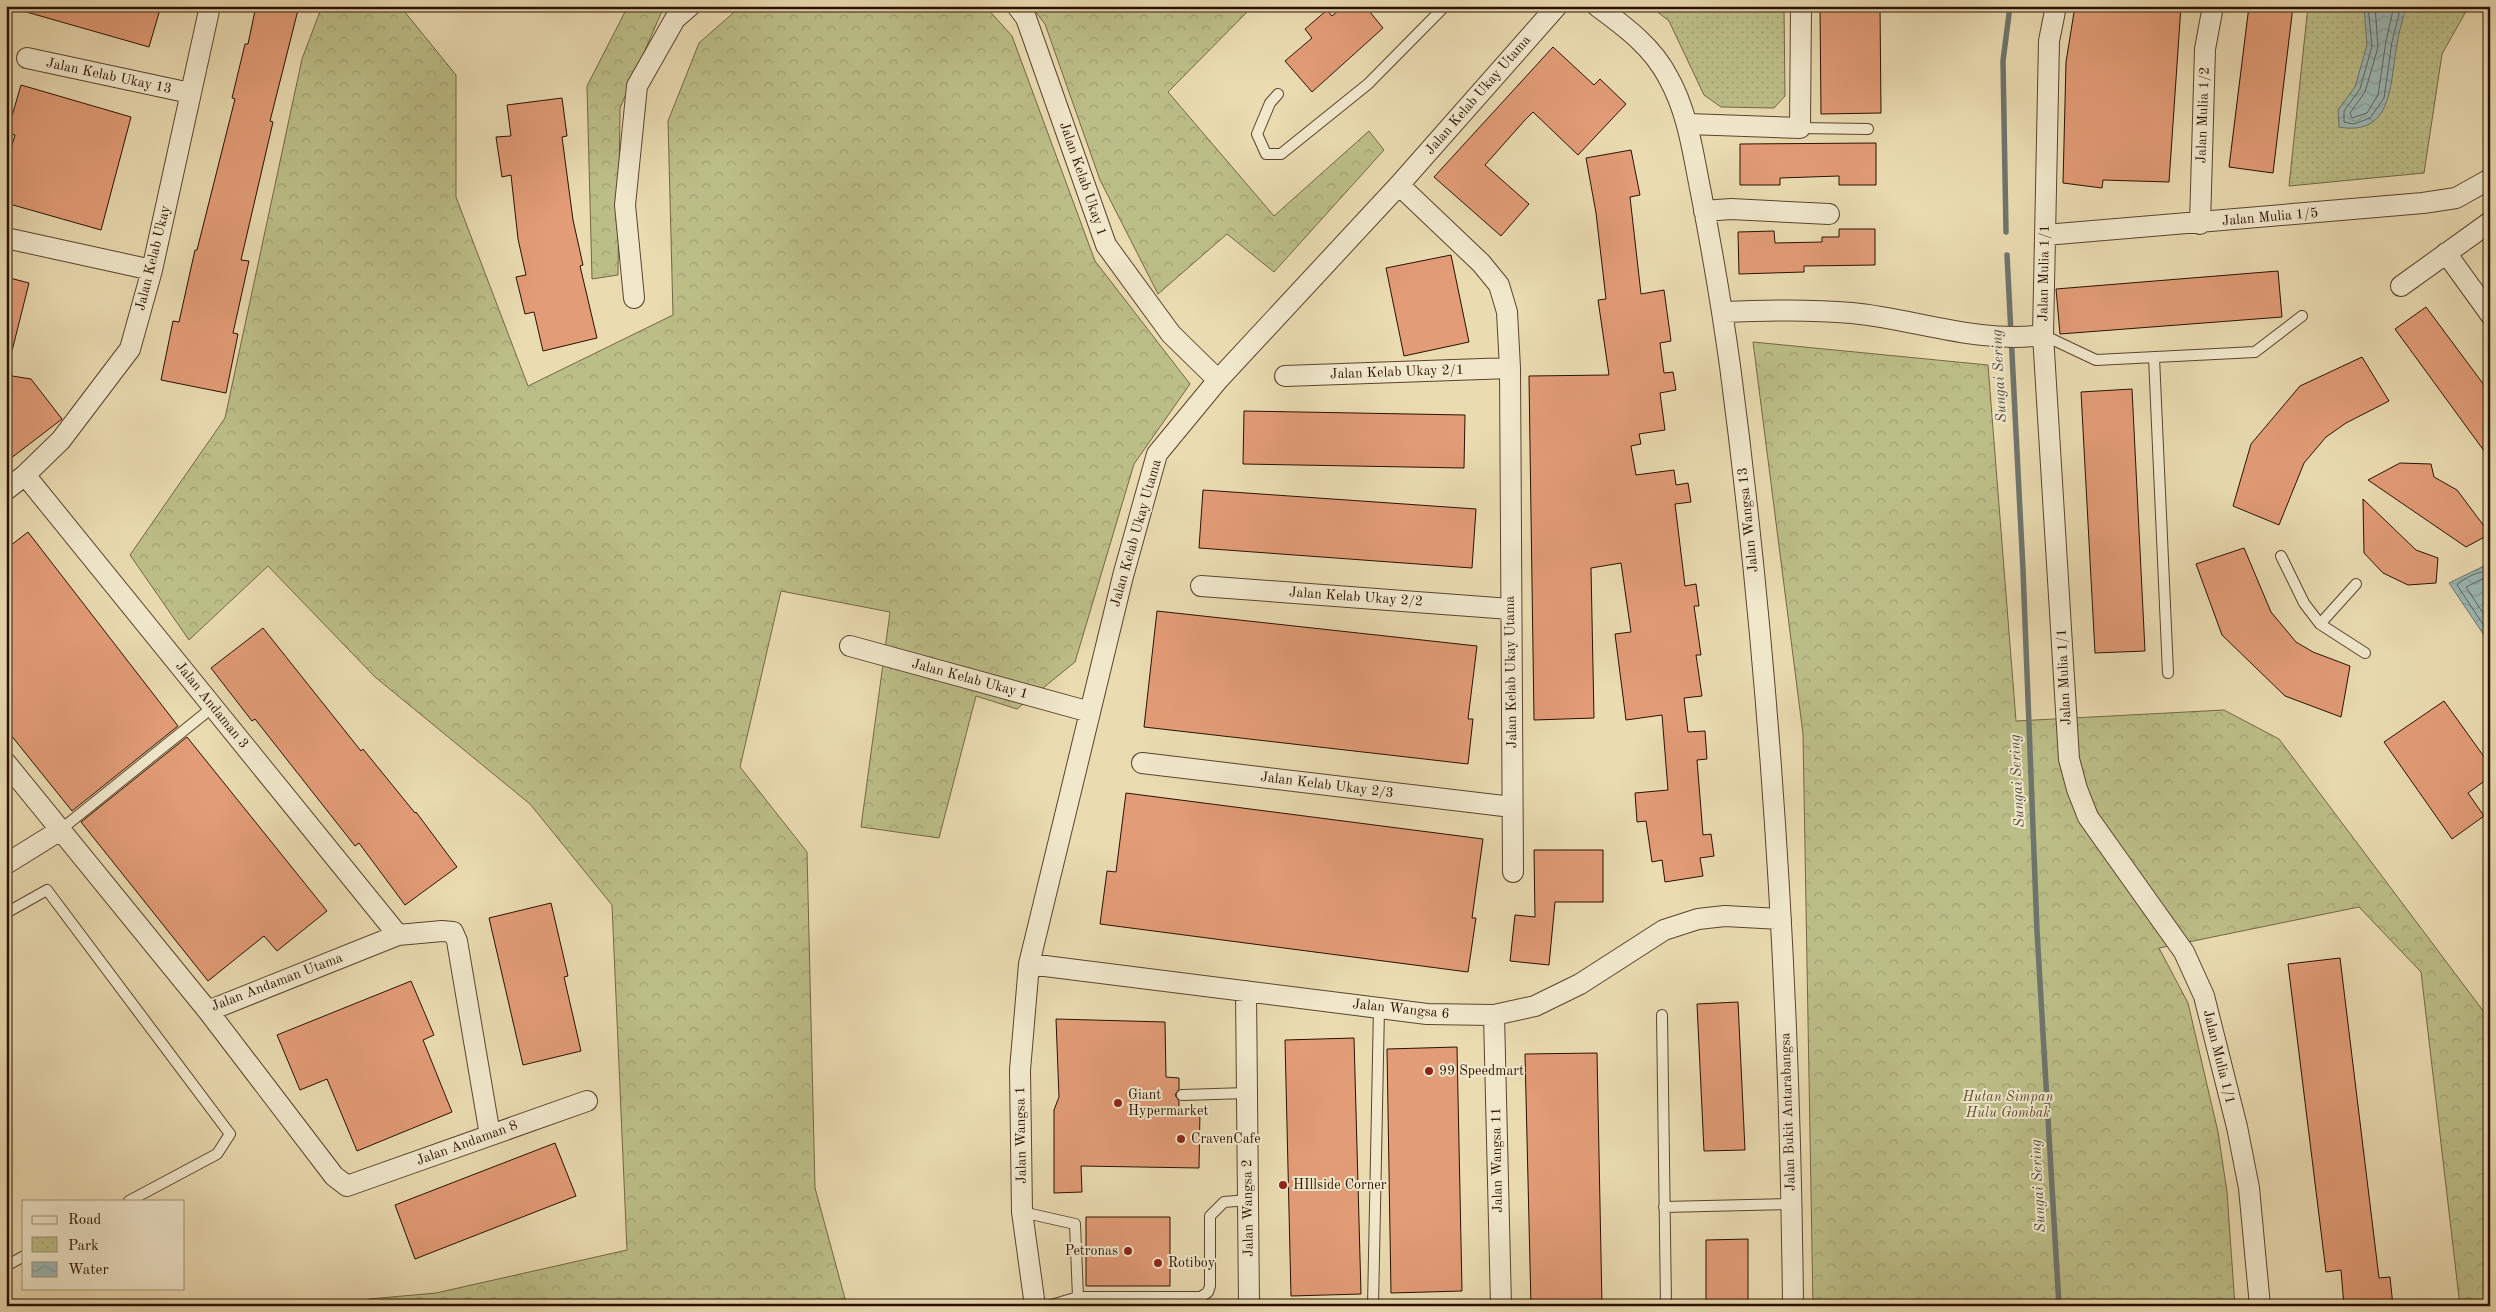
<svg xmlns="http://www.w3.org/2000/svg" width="2496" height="1312" font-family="'Old Standard TT',serif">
<defs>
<pattern id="forest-crowns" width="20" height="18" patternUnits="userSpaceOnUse" patternTransform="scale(1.25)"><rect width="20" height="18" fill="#bcbe88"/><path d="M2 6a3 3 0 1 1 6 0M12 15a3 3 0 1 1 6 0" fill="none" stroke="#a2a274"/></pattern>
<pattern id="park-dots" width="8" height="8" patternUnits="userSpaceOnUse" patternTransform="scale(1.25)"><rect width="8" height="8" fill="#bcbe88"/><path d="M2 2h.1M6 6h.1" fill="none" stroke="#a2a274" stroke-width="1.8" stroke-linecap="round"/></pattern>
<pattern id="water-waves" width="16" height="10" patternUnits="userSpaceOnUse" patternTransform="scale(1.25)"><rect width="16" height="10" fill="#9bb9b6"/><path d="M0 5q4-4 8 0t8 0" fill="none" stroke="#869e9b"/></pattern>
</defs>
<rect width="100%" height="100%" fill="#eadbb1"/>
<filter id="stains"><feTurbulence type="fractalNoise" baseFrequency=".004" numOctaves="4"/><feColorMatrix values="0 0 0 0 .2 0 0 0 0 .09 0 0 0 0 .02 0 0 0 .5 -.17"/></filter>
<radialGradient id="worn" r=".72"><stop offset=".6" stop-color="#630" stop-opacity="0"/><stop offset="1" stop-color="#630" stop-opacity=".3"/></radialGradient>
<path fill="url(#forest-crowns)" stroke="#746744" d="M322,6H400L456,75V197L528,386L673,315L668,121L699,43L741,6H985L1012,36L1095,261L1190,384L1134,464L1075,662L1017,709L976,696L939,838L861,827L890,612L781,591L740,767L807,852L815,1188L847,1306H369V1299L436,1293L627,1250L612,905L530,804L375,677L268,566L189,640L130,555L225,418L302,59Z
M628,6H669L662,11L620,108L618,275L592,279L587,86Z
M1031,6H1253L1168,92L1274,216L1369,131L1384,150L1274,272L1227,234L1158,294L1100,180L1045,24Z
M1753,342L1988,365L2016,721L2224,710L2279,739L2490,1020V1306H2460L2421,972L2359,907L2159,948L2188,1003L2218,1132L2227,1192L2235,1306H1813L1803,734Z"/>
<path fill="url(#park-dots)" stroke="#746744" d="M1650,6H1784L1785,96L1774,108L1721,107L1704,95L1669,21Z
M2308,6H2469L2442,54L2424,173L2289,186Z"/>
<path fill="url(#water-waves)" stroke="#6e756e" d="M2364,6H2406C2403,19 2399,31 2397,44C2390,81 2394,137 2339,127L2338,110L2355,87L2367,45Z
M2486,565L2490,570V644L2449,583Z"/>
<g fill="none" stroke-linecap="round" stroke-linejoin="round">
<path stroke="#63645c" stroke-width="1" d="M2368,6L2372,46L2360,89L2344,111V122L2354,124L2370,118L2384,98L2392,42L2401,6
M2375,6L2378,47L2365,92L2350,113L2352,118L2367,113L2378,95L2386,41L2394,6
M2490,572C2479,570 2464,578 2457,585L2490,635
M2490,578H2484L2466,587L2490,624"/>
<path stroke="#6e756e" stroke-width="5.5" d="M2006,232L2003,61L2010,6
M2007,255L2023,570L2037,931L2059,1306"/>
</g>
<path fill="#e29c77" stroke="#2b1001" d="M24,6H161L149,47L23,11Z
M256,6H299L270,121L273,122L241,260L249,261L233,333L238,334L226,393L161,380L173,321L179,322L195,250H197L235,99L232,98L245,44H248Z
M1344,6H1365L1383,28L1312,92L1285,61L1312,38L1305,29L1327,10L1332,16Z
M1820,6H1880L1881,113L1821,114Z
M2075,6H2181L2169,182L2103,180L2102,188L2063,183L2066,62Z
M2249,6H2293L2273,173L2229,167Z
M1553,47L1594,85L1600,79L1626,104L1578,155L1533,112L1525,120L1485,165L1529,204L1501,236L1434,177Z
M21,85L131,117L101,230L6,203V166L15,135L7,133Z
M562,98L567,136L562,137L573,220L583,265L580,266L597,338L543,351L534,312L525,314L516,277L526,275L518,239L511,175L502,177L496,137L511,136L507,105Z
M1876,143V185H1839V176L1780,178V185H1740V144Z
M1631,150L1640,195L1630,197L1641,294L1664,290L1671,341L1660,343L1664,373L1673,372L1676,390L1660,393L1665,430L1639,434L1641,444L1631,446L1636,475L1674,470L1676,485L1688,483L1691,502L1675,504L1685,586L1696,584L1699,606H1694L1701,655H1696L1702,696L1684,698L1688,732L1705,731L1707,759L1697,760L1703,835L1711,834L1714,856L1700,858L1703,876L1665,882L1662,860L1652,862L1646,821L1637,822L1635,793L1668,790L1662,715L1626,720L1615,634L1631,632L1621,563L1591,568L1594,718L1534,720L1529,376L1609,375L1598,300L1606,299L1596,213L1586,158Z
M1839,229H1875V265L1804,266V272L1739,274L1738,232L1774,231L1775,243L1822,242V237H1839Z
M1451,255L1469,342L1404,356L1386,268Z
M2278,271L2282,317L2060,334L2056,289Z
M6,277L29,283L12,351H6Z
M2426,307L2490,393V459L2395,329Z
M2362,357L2389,401L2346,423L2326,437L2304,463L2279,525L2233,506L2251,444L2300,386Z
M6,375L31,379L62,419L6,462Z
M2132,389L2145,651L2095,653L2081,392Z
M1244,411L1465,415L1464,468L1243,464Z
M2400,463L2431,464L2434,477L2457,490L2490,534L2466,547L2368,480Z
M1203,490L1476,509L1472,568L1199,548Z
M2363,499L2416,550L2438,558L2436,583L2408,585L2383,573L2364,553Z
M28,532L178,726L72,811L6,729V549Z
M2244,548L2271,612L2296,642L2313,652L2350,666L2341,717L2285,696L2222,635L2196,564Z
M1157,611L1477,646L1468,719H1473L1468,764L1144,727Z
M263,628L361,751L363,749L415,813L416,812L457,867L405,905L359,843L355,846L255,719L252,721L211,668Z
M2444,701L2490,765V777L2468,793L2484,816L2452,839L2384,742Z
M187,737L327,911L277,951L264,936L208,981L81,822Z
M1126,793L1483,839L1472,918H1476L1468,972L1100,924L1107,871L1116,872Z
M1534,850H1603V902H1555L1549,965L1510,961L1515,915L1535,917Z
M551,903L568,976L564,977L581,1051L523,1065L489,918Z
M2340,958L2379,1278L2390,1277L2393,1306H2344L2341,1270L2326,1272L2288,964Z
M411,981L434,1035L423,1040L452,1112L357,1151L327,1079L300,1090L277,1035Z
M1738,1002L1745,1150L1704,1151L1697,1004Z
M1056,1019L1165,1022L1166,1077L1179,1078V1089L1175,1095L1179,1101V1110H1200L1199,1168L1081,1166L1082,1192L1054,1193V1110L1059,1097Z
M1354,1038L1361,1294L1291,1296L1285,1040Z
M1457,1047L1462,1291L1391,1293L1387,1049Z
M1597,1053L1602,1306H1531L1525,1054Z
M555,1143L576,1196L415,1259L395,1205Z
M1086,1217H1170V1286H1086Z
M1748,1239V1306H1706V1240Z"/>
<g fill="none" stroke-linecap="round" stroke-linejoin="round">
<defs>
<path id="lane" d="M1278,94L1270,103L1257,134L1266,154H1281L1368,84L1445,6
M1800,128L1868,129
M2043,335L2096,360L2255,352L2302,316
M2154,357L2168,673
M2281,556L2304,603L2320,624L2365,653
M2320,624L2356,584
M59,831L213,707
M6,913L47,890L230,1134L217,1154L129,1201
M1662,1015L1666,1306
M1182,1095L1247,1093
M1664,1207L1792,1204
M1022,1212L1075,1224L1078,1297H1201L1208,1292L1210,1286V1216L1224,1202L1248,1200
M6,1266L24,1256
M1048,1306L1078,1297
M1373,1306L1379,1008"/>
<path id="street" d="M1017,6L1026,18L1106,245L1171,334L1218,380
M1597,6C1624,26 1652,46 1668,77C1688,112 1693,154 1701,193C1712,250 1722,308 1730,366C1771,677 1790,992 1793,1306
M2056,6L2049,41L2043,335L2069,759L2077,789L2088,817L2184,952L2204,996L2237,1127L2249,1188L2260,1306
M27,58L190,93
M1688,124L1800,128L1801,6
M1399,185L1481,263L1499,285L1507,312L1510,368L1513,872
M1704,211L1731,209L1829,214
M2200,224L2205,49L2213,6
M2045,235L2423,203L2456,198L2490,179
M6,238L152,270
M2446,253L2490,314
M2401,286L2490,222
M634,298L625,205L637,86L675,19L690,6
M1723,312C1766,310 1809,309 1852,313C1915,319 1978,344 2043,335
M1285,376L1510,368
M25,475L398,935
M6,490L25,475L61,440L130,349L152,270L210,6
M1201,586L1510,609
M850,646L1090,712
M6,763L208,1011L334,1176L347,1186L587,1101
M1142,763L1512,807
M6,864L59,831
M1029,964L1427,1014L1494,1015L1535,1006L1580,984L1664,930L1698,919L1725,916L1781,919
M1246,991L1249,1306
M208,1011L398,935L442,931L453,932L457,941L490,1135
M1494,1015L1501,1306
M1035,1306L1022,1212L1020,1070L1029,964L1123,576L1157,454L1218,380L1399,185L1557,6"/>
</defs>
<use href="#lane" stroke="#5b432d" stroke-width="12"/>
<use href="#street" stroke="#5b432d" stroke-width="22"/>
<use href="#lane" stroke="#f1e8cc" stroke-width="10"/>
<use href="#street" stroke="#f1e8cc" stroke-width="20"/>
</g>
<g fill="#8f2418" stroke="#f1e8cc" stroke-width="2">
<circle cx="1429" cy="1071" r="5"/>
<circle cx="1118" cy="1103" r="5"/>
<circle cx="1181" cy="1139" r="5"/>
<circle cx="1283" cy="1185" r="5"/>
<circle cx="1128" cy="1251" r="5"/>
<circle cx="1158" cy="1263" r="5"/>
</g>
<g text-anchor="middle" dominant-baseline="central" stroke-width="4" stroke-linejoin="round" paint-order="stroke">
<g font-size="14" fill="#2b1001" stroke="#f1e8cc">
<text transform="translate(109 76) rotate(12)">Jalan Kelab Ukay 13</text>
<text transform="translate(1478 95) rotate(-49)">Jalan Kelab Ukay Utama</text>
<text transform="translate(2203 115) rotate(-88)">Jalan Mulia 1/2</text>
<text transform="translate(1083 179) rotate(71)">Jalan Kelab Ukay 1</text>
<text transform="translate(2270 217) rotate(-5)">Jalan Mulia 1/5</text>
<text transform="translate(153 258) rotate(-76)">Jalan Kelab Ukay</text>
<text transform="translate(2044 273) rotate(-89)">Jalan Mulia 1/1</text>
<text transform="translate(1397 372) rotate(-2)">Jalan Kelab Ukay 2/1</text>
<text transform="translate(1748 520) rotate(-96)">Jalan Wangsa 13</text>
<text transform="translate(1136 533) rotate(-74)">Jalan Kelab Ukay Utama</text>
<text transform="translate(1356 597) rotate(4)">Jalan Kelab Ukay 2/2</text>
<text transform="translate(1511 672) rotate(-91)">Jalan Kelab Ukay Utama</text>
<text transform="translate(2064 677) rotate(-93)">Jalan Mulia 1/1</text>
<text transform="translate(970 679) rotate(15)">Jalan Kelab Ukay 1</text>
<text transform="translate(212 705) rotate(51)">Jalan Andaman 3</text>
<text transform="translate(1327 785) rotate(7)">Jalan Kelab Ukay 2/3</text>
<text transform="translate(277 982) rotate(-21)">Jalan Andaman Utama</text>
<text transform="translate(1401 1009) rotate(6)">Jalan Wangsa 6</text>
<text transform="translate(2219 1057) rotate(76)">Jalan Mulia 1/1</text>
<text transform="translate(1788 1112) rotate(-92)">Jalan Bukit Antarabangsa</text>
<text transform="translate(1021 1135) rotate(-91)">Jalan Wangsa 1</text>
<text transform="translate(467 1143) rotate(-20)">Jalan Andaman 8</text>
<text transform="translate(1497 1160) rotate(-91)">Jalan Wangsa 11</text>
<text transform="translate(1248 1208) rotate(-91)">Jalan Wangsa 2</text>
</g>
<g font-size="14" fill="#2b1001" stroke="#f1e8cc" text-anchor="start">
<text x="1439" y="1071">99 Speedmart</text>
<text x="1128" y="1095">Giant<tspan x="1128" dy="16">Hypermarket</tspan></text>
<text x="1191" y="1139">CravenCafe</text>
<text x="1293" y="1185">HIllside Corner</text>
<text x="1118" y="1251" text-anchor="end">Petronas</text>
<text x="1168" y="1263">Rotiboy</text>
</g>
<g font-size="14" font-style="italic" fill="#5e4d30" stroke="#f1e8cc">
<text x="2008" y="1097">Hutan Simpan<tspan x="2008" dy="16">Hulu Gombak</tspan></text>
</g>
<g font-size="15" font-style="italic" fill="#524b40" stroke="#f1e8cc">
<text transform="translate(2000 376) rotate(-93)">Sungai Sering</text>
<text transform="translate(2018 781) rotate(-93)">Sungai Sering</text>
<text transform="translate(2039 1186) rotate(-93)">Sungai Sering</text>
</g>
</g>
<rect width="2496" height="1312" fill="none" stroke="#eadbb1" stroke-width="25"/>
<rect x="8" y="8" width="2481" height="1297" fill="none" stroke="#2b1001" stroke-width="2.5"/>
<rect x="12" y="12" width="2471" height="1287" fill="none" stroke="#2b1001"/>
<rect x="22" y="1200" width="162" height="90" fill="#f1e8cc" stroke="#a2927b"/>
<rect x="32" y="1216" width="25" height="8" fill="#f1e8cc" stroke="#a2927b"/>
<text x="68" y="1224" font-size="15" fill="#2b1001">Road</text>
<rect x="32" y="1237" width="25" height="15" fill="url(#park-dots)" stroke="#a2927b"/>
<text x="68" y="1250" font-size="15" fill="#2b1001">Park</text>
<rect x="32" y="1262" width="25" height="15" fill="url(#water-waves)" stroke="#a2927b"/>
<text x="68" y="1274" font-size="15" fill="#2b1001">Water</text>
<rect width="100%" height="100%" filter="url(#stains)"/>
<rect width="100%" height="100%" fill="url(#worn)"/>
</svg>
